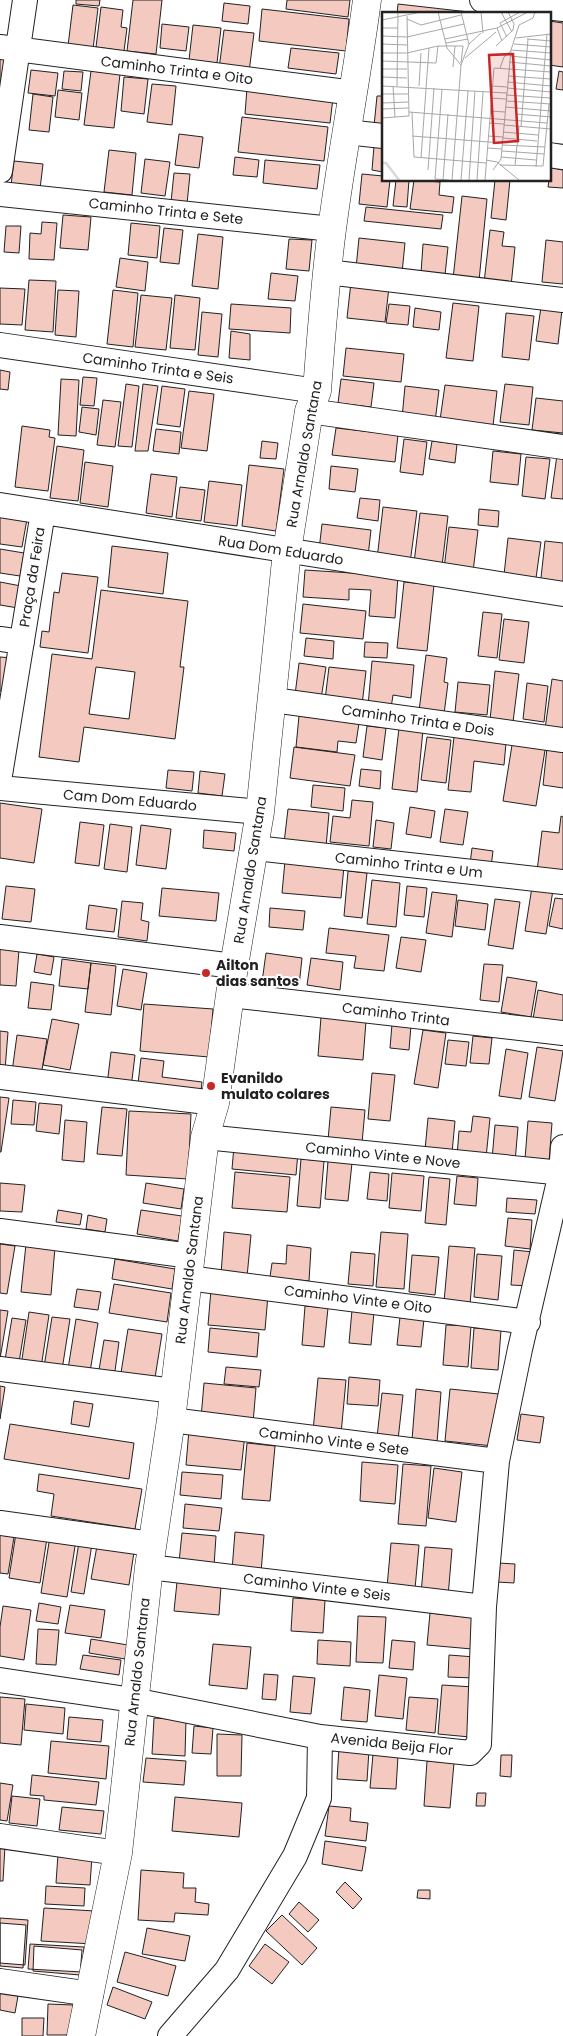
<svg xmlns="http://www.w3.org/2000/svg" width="563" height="2036" font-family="Poppins,sans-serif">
<rect width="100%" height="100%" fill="#fff"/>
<path fill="#f3c9c0" stroke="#222" fill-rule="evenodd" d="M76,0H100L99,6L76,4Z
M133,0H162L156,54L127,51Z
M287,0H350L348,17L286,9Z
M224,3L250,6L248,24L222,21Z
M398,4L469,12V14H397Z
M73,5L98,8L93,49L68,46Z
M101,7L123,10L121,27L127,28L124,51L96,47Z
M262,9L349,19L346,51L259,41Z
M549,21L563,23V67L549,65Z
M162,24L189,27L186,51L160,48Z
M193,25L221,28L217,63L189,60Z
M224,30L254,33L249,72L219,69Z
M291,48L339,53L336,74L288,68Z
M0,59L8,60L0,89Z
M31,70L58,73L55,96L28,93Z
M64,71L83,72L81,91L62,89Z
M91,71L120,74L114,128L84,125Z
M559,71L563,72V90L556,89Z
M124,77L148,79L144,114L121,111Z
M152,84L176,86L172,125L147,122Z
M247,88L333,98L330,123L245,114Z
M58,90L82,93L79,120L55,117Z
M33,94L53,97L49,132L29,130Z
M377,96H383V128L374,126Z
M242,117L328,127L324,161L238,152Z
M179,134L203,137L199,168L175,165Z
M374,146L383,147V172L372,170Z
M109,150L136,153L132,195L104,192Z
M235,157L259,160L257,177L233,175Z
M145,159L170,162L165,196L141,193Z
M265,160L320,165L317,189L263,183Z
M14,161L43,164L40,189L11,185Z
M551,168L563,170V188L548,187Z
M174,173L190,174L187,204L171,202Z
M362,174L383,176V180H390L387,207L359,204Z
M396,180H409L407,207L393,206Z
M414,180L440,182L439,195L454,197L452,213L410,209Z
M495,180H510L506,220L491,218Z
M462,196L487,199L479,281L453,279Z
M366,207L443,215L441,229L364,221Z
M63,215L91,217L88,250L60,248Z
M42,222L57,223L54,260L29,259L30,233L41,234Z
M131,223L160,226L157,258L128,255Z
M6,226H21L19,253L4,252Z
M164,228L183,230L179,264L160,262Z
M490,230L504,232L502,246L515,247L511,286L484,283Z
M198,234L223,237L218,289L192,286Z
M359,238L405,243L402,273L356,268Z
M289,239L312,240L309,271L286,269Z
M546,240L563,242V284L542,282Z
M423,244L448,247L445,275L421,273Z
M120,258L148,262L145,291L116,287Z
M271,273L298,276L295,301L268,299Z
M29,280L56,281L53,332L25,330Z
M351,282L389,287L385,322L347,318Z
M0,288L25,289L22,325L0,324Z
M58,290L79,291L76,337L55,335Z
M113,290L138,293L133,347L107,344Z
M141,295L172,298L166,350L135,347Z
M175,295L200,298L195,350L170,348Z
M453,303L479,306L473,361L446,358Z
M231,304L291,308L290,333L229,329Z
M389,304L410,306L408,325L386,323Z
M541,307L562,310L558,344L536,341Z
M415,308L441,312L439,330L413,327Z
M202,312L222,314L218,357L198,355Z
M506,313L534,316L529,360L502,357Z
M231,331L250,334V360L229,358Z
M346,348L404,354L401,382L343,376Z
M0,370L10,372L8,390L0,389Z
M83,377L97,378L94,406L80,405Z
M61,379L79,380L76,436L58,435Z
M341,379L374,383L371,407L338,403Z
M126,384L139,386L132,447L118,446Z
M143,384L158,386L148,451H135Z
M505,384L533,387L529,425L500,422Z
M445,385L497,391L493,426L440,420Z
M162,386L185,389L180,427L157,424Z
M405,386L439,390L435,422L402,418Z
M189,391L214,394L207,451L181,448Z
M536,398L563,401V433L532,430Z
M103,400L121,402L115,447L97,445Z
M82,407L99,409L96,435L79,432Z
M22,426L50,430L49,437L55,438L48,491L15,487Z
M336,428L398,435L395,462L332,455Z
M156,429L181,432L179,454L153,451Z
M404,439L427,442L423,475L400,472Z
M262,441L278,443L276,459L260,458Z
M432,441L457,444L455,463L429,459Z
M57,446L84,450L78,501L50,498Z
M493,451L521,454L518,485L490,482Z
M557,455L563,456V499L551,498Z
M526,457L550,459L545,499L522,496Z
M85,462L113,466L108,507L80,503Z
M249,465L284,469L276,531L242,526Z
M331,466L358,469L355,492L329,489Z
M151,474L177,477L172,517L146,513Z
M209,481L242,485L237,526L204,522Z
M180,487L205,490L201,521L176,518Z
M360,498L380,500L378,521L357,518Z
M383,507L417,511L410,563L377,559Z
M479,509L499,511L498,527L478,525Z
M420,513L448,516L442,566L414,563Z
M0,515L27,519L22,547L0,544Z
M322,524L371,530L368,556L319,550Z
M449,527L478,530L473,572L444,569Z
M508,538L541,542L536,578L504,575Z
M545,541L563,543V589L540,587Z
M112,546L168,553L163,594L108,587Z
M0,549L24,553L20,576L0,573Z
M305,570L398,576L395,618L369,616L371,590L349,589V600L303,597Z
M62,573L98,577L88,653L40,647L42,631L49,632L54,592L59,593Z
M0,582L21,586L18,608L0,605Z
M404,582L434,585L427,651L397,648Z
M101,590L188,601L180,667H184L175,739L84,727L79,762L39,757L52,654L92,659ZM96,667L135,672L129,719L89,714Z
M303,604L366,611L363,639L300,633Z
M483,612L502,614L497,658L478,656Z
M504,619L529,622L524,663L499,660Z
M306,638L334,641L333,659L304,656Z
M365,642L388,643L387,658L364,657Z
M426,655L447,658L444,682L448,683L444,714L419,711Z
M0,657L12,658L7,692L0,691Z
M372,661L414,665L411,698L393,695L391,708L368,706Z
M299,663L326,667L321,699L295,695Z
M329,667L366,671L362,705L325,700Z
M495,671L519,674L513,722L490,720Z
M552,679L563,681V732L545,729Z
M458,682L490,685L487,715L455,712Z
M527,683L548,686L544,722L523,719Z
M299,716L359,723L356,743L338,741L337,752L296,747Z
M367,726L386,728L382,760L363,757Z
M399,728L423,730L417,792L392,789Z
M427,737L451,740L446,783L421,780Z
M454,737L506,743L504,765L474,761L471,792L448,790Z
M513,739L546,744L536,806L503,801Z
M294,747L355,755L350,786L290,778Z
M547,748L563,750V788L543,785Z
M361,769L381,771L380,789L359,786Z
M168,770L194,772L192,791L166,788Z
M200,771L225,774L222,796L198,793Z
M313,785L345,788L343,811L311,807Z
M352,800L373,802L369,846L330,842L333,816L350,818Z
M0,803L42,809L34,863L0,858Z
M410,807L435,811L431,838L406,834Z
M288,809L329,813L326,847L284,843Z
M445,809L468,812L463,845L440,842Z
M561,816L563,817V874L537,871L542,831L559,833Z
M376,820L394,823L391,849L373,847Z
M80,822L104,825L99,866L75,863Z
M110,824L132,827L127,872L104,869Z
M141,825L171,829L166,869L136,865Z
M204,830L236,833L234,851L203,848Z
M472,848L493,851L491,867L470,864Z
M285,861L344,866L341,898L282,893Z
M348,871L367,873L362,918L344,916Z
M372,880L400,883L396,927L367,924Z
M6,886L35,889L31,922L2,919Z
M407,886L427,888L424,917L404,915Z
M532,887L553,890L546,934L525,931Z
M162,888L219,893L216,921L159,916Z
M432,892L457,895L452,937L426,933Z
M555,898L563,899V929L549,926Z
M495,899L520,902L513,949L488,945Z
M458,900L488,904L485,930L455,926Z
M122,901L143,903L141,920L149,922L147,941L118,937Z
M89,905L117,909L114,932L86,929Z
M270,908L305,911L303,930L269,927Z
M329,928L389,935L384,971L354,968L356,956L326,953Z
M401,937L426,940L421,972L396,968Z
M0,949L19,950L16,986L0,985Z
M266,953L302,958L299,986L262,982Z
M37,954L54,957L51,975L34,972Z
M311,958L343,962L340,990L307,985Z
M62,959L91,963L88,989L59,986Z
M91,963L116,966L111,1015L85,1012Z
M484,964L503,965L499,1002L480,1000Z
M123,969L147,973L141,1010L117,1006Z
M507,977L537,982L531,1017L501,1012Z
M31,982L54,985L51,1010L28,1008Z
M538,990L563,995V1024L533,1019Z
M144,1004L213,1009L209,1057L140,1051Z
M321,1017L366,1021L363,1060L318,1056Z
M52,1019L79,1024L70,1070L43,1065Z
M392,1024L411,1025L409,1050L390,1048Z
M423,1030L446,1033L438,1088L414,1084Z
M0,1031L8,1032L5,1070L0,1069Z
M17,1035L47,1039L41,1076L12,1072Z
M473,1036L492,1038L489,1064L470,1063Z
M448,1040L469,1042L466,1066L445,1064Z
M537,1047L563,1051L555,1101L529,1097Z
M506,1049L528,1053L521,1099L499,1096Z
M111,1052L135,1055L131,1088L107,1085Z
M141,1058L164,1061L162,1077L202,1082L200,1100L137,1092Z
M372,1073L395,1075L390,1121L368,1119Z
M0,1097L9,1098L1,1152H0Z
M13,1100L36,1102L34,1125L11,1124Z
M39,1103L62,1105L59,1134L36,1131Z
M102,1107L127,1109L122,1156L97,1154Z
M331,1107L365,1110L362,1143L328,1140Z
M129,1111L191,1114L188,1179L126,1175Z
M473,1116L490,1118L486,1158L457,1156L459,1131L471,1132Z
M428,1118L455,1121L452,1153L425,1150Z
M65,1120L87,1122L84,1162L62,1160Z
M528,1121L552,1123L549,1162L525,1159Z
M495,1125L518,1127L515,1162L492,1159Z
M234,1146L298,1152L296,1175L232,1169Z
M301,1159L324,1161L320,1208L297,1206Z
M328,1161L352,1163L348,1201L325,1199Z
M235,1172L290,1177L287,1212L232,1208Z
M370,1172L389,1174L387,1201L367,1199Z
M392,1173L424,1176L421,1211L389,1208Z
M457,1176L478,1178L476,1206L454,1204Z
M429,1177L450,1179L446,1225L425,1223Z
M0,1183L25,1185L22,1212L0,1211Z
M146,1183L184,1189L181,1209L143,1203Z
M507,1198L537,1200L535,1214L506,1212Z
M58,1210L82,1214L80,1225L56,1222Z
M141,1210L182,1216L178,1241L137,1234Z
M88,1215L107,1219L105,1232L86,1229Z
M508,1218L532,1220L530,1249L505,1246Z
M224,1232L251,1235L247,1277L221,1275Z
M381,1232L408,1234L404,1289L376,1287Z
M0,1244L15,1246L7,1294L0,1293Z
M26,1244L55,1247L51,1295L21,1292Z
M287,1245L311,1248L309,1281L270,1277L272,1263L286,1264Z
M449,1246L475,1248L470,1304L444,1302Z
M514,1250L533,1252L530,1286L511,1285Z
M351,1252L375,1254L373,1286L348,1284Z
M477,1254L502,1256L498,1300L474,1297Z
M412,1255L439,1257L435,1295L409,1292Z
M115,1259L175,1269L172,1289L112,1279Z
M114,1284L171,1293L167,1322L109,1313Z
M77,1289L101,1292L98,1310L74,1307Z
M211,1290L268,1295L265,1330L208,1325Z
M305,1306L328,1308L324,1347L302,1345Z
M0,1310L8,1311L0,1359Z
M352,1310L374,1312L371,1345L349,1343Z
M29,1312L49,1315L41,1368L21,1366Z
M52,1317L70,1319L62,1370L44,1367Z
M400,1317L424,1319L421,1347L397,1345Z
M12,1318L26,1320L19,1362L5,1360Z
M76,1319L98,1323L90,1372L68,1369Z
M446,1325L471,1326L468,1367L443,1365Z
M210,1328L259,1333L257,1357L208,1352Z
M474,1328L501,1330L498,1370L471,1368Z
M128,1329L162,1334L154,1384L120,1379Z
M104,1340L119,1342L114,1378L98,1376Z
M226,1367L261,1370L259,1387L224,1384Z
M349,1377L380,1380L378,1406L347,1404Z
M318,1378L346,1380L341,1434L313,1431Z
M204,1383L256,1388L253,1423L201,1418Z
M0,1386L5,1387L0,1419Z
M416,1389L441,1392L437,1443L412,1440Z
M450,1389L499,1394L493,1446L445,1441Z
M382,1393L403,1395L398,1440L377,1437Z
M74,1401L93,1404L89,1427L71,1424Z
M521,1414L544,1417L540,1443L517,1440Z
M10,1424L134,1443L129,1479L4,1459Z
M189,1430L245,1434L241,1470L186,1465Z
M247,1443L275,1446L270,1501L242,1499Z
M362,1462L398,1465L395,1504L360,1501Z
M403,1464L431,1466L426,1526L398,1524Z
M434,1468L462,1472L456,1522L428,1518Z
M182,1472L223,1475L221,1499L180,1495Z
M39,1474L142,1489L135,1529L51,1516L54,1494L37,1491Z
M185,1504L222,1508L219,1531L183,1528Z
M235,1532L264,1535L261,1573L232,1570Z
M16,1533L47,1538L40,1583L9,1578Z
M182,1533L216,1536L214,1566L179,1562Z
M0,1535L14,1537L8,1574L0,1573Z
M50,1536L76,1540L67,1597L41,1593Z
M79,1542L92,1544L84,1594L71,1592Z
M391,1543L419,1545L415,1589L387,1587Z
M97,1546L134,1552L129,1585L91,1579Z
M425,1547L452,1549L448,1597L421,1594Z
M498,1563L515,1564L514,1583L497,1582Z
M177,1582L221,1586L219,1615L174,1611Z
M293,1598L325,1600L323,1633L291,1631Z
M39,1603L61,1607L58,1624L36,1621Z
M70,1605L105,1610L101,1638L65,1633Z
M3,1606L31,1610L24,1660L0,1656V1627Z
M430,1613L474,1618L472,1649L427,1645Z
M358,1616L386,1617L383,1663L356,1662Z
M38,1629L59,1630L56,1665L36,1664Z
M91,1639L128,1645L125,1659L89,1653Z
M318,1640L351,1642L350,1666L317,1664Z
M392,1640L415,1642L413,1670L389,1668Z
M213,1644L251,1647L247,1689L209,1685Z
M83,1655L121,1660L119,1675L80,1669Z
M449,1655L475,1657L474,1678L448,1677Z
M264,1674L278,1675L276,1700L262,1699Z
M379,1675L407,1678L403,1719L375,1716Z
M293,1676L315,1678L311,1714L290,1712Z
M442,1685L474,1687L470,1737L438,1734Z
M344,1687L370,1690L367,1722L341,1720Z
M0,1697L25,1699L21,1745L0,1743Z
M409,1697L438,1699L435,1733L406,1730Z
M26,1704L65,1708L63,1734L24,1730Z
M69,1717L103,1720L101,1742L67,1739Z
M154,1718L186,1720L185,1756L152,1754Z
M194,1726L213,1728L211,1754L192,1753Z
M217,1734L242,1735L241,1776H217Z
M51,1741L109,1746L106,1779L48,1773Z
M339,1748L369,1750L367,1781L337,1779Z
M373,1754L398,1756L396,1789L370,1788Z
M501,1755H512L511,1777L500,1776Z
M146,1758L186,1761L184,1785L143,1782Z
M427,1761L454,1763L450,1808L424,1806Z
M32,1775L99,1782L96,1805L44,1800V1796L30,1795Z
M0,1783L13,1785L7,1821L0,1820Z
M477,1793H486L485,1806H476Z
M12,1796L40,1799L37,1826L9,1823Z
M175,1797L242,1803L239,1837L172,1831Z
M329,1806L351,1808L350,1821L368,1823L366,1841L325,1836Z
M62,1807L104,1811L101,1834L59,1830Z
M325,1841L366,1847L362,1871L322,1864Z
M0,1846H5L3,1881H0Z
M58,1854L92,1856L90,1885L56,1883Z
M141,1870L184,1873L183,1888H196L195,1902L209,1904L208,1915L175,1913L174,1922L138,1920Z
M345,1882L362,1899L353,1909L336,1892Z
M46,1886L85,1888L84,1906L45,1904Z
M418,1890H430V1899L417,1898Z
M299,1902L319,1920L308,1932L289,1914Z
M44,1908L95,1911L93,1944L41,1941Z
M282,1915L317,1948L302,1965L266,1931Z
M0,1918L28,1920L25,1965L0,1963Z
M0,1923L26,1925L23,1968L0,1966Z
M147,1928L190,1936L185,1961L142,1954Z
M30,1944L84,1947L82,1972L28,1969Z
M265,1944L289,1962L272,1984L249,1966Z
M34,1946L82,1950L80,1975L33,1971Z
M125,1952L176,1966L168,1996L117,1982Z
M113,1987L152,2002L145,2019L107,2005Z
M0,1992L18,1996L15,2013L0,2010Z
M48,2004L73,2005L72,2035H47Z
M22,2018H44L43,2036H22Z"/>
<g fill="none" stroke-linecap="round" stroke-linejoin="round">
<defs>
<path id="minor" d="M482,0L563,9
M0,47L354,93
M346,132L383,136
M549,155L563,157
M0,171L25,0
M0,194L332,229
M327,272L563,300
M0,345L317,391
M309,411L563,447
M0,505L563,594
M0,639L22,642
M273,700L563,740
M0,775L43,512
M0,788L260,812
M255,848L563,882
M0,937L234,966
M230,995L563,1033
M0,1077L215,1103
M205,1137L563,1173
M0,1231L191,1256
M188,1278L528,1322
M0,1369L174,1391
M171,1420L497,1461
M0,1523L152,1544
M149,1567L484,1607
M0,1680L133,1700L320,1737L470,1753L479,1744L484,1607L497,1461L520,1349L561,1173L563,1147
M0,1836L118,1853
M0,1981L91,1994
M170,2036L227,1970L295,1856L319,1798L320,1737"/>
<path id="tertiary" d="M81,2036L118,1853L149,1567L171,1420L205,1137L215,1103L234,966L260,812L287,551L309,411L317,391C321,337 325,282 332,229C342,152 357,76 367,0"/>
</defs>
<use href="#minor" stroke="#222" stroke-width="26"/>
<use href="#tertiary" stroke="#222" stroke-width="29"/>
<use href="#minor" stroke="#fff" stroke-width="24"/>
<use href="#tertiary" stroke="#fff" stroke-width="28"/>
</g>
<g fill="#c62828" stroke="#fff" stroke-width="2">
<circle cx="206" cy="973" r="5"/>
<circle cx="211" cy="1086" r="5"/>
</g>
<g text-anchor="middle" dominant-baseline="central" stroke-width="4" stroke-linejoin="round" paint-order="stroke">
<g font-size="14" fill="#222" stroke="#fff">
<text transform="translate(177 70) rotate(7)">Caminho Trinta e Oito</text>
<text transform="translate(166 211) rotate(6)">Caminho Trinta e Sete</text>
<text transform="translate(158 368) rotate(8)">Caminho Trinta e Seis</text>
<text transform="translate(304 454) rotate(-80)">Rua Arnaldo Santana</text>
<text transform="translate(281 550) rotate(9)">Rua Dom Eduardo</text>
<text transform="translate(32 577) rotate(-81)">Praça da Feira</text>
<text transform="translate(418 720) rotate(8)">Caminho Trinta e Dois</text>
<text transform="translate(130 800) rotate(5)">Cam Dom Eduardo</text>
<text transform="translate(409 865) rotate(6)">Caminho Trinta e Um</text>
<text transform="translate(250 870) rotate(-81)">Rua Arnaldo Santana</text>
<text transform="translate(396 1014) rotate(7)">Caminho Trinta</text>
<text transform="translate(383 1155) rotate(6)">Caminho Vinte e Nove</text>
<text transform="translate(189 1270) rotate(-83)">Rua Arnaldo Santana</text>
<text transform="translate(358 1299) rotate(7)">Caminho Vinte e Oito</text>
<text transform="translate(334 1441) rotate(7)">Caminho Vinte e Sete</text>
<text transform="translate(317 1587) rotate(7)">Caminho Vinte e Seis</text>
<text transform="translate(137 1672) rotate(-84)">Rua Arnaldo Santana</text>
<text transform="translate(392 1744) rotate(6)">Avenida Beija Flor</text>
</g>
<g font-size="14" font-weight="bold" fill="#222" stroke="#fff" text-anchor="start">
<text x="216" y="965">Ailton<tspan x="216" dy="16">dias santos</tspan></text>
<text x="221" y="1078">Evanildo<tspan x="221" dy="16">mulato colares</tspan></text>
</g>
</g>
<g transform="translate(382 12)">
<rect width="169" height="169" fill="#fff"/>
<path fill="none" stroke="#d9d9d9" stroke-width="2.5" d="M0,151H4L17,168"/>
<path fill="none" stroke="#a7a7a7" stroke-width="1" d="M56,0L65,36L79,53L70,168M99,0L101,21M119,0L130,20M25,7L39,13L79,3M0,8L39,0M0,16H16M0,24L25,25L82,12M125,25L118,11L138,0M134,26L169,22M63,27L115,16M145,27L169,29M120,29L115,16L146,0M64,31L86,27M0,32L25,33M87,32L99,21M132,32L169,35M56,34H81L79,51M114,34L131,18L132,12L126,0M129,38L169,41M0,41H25L56,34L54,51L0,49M128,44L169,48M83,46L114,20M127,50L169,54M79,53L87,32L79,0M71,55L73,34M118,56L122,45L129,39M0,57H25M126,64L169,67M0,65L25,66M125,70L169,74M0,74L125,81M11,74L13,105M15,74L16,0M37,74L39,41M110,74L125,75M125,76L169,80M60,77L53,167L67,168M0,82H26M124,83L168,86M109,86L124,87M124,89L169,92M0,91L26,90M123,95L169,99M0,97L26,96M108,99L123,100M27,100L165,111M30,100L32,145L104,151M134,102L169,105M0,106L27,104L25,4M107,111L122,112M122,113L169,117M139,115L146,27M121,120L156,123M30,124L120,131M106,124L121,125M121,126L155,129M120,133L163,135M105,136L120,137M120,139L162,142M119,145L154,148M39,146L47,36M104,148L115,150L137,168M118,153L161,154L167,92M133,153L137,115M154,155L165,22M46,158L52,76M111,158L119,147L129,38L137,13L151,6L153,0M61,168L66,102M79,168L86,79M87,168L93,79M95,168L101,80M103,168L112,56L169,60"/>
<path fill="#c62828" fill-opacity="0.15" stroke="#c62828" stroke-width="2.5" d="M131,42L136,129L112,131L107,43Z"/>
<rect width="169" height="169" fill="none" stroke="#222" stroke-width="2.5"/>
</g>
</svg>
